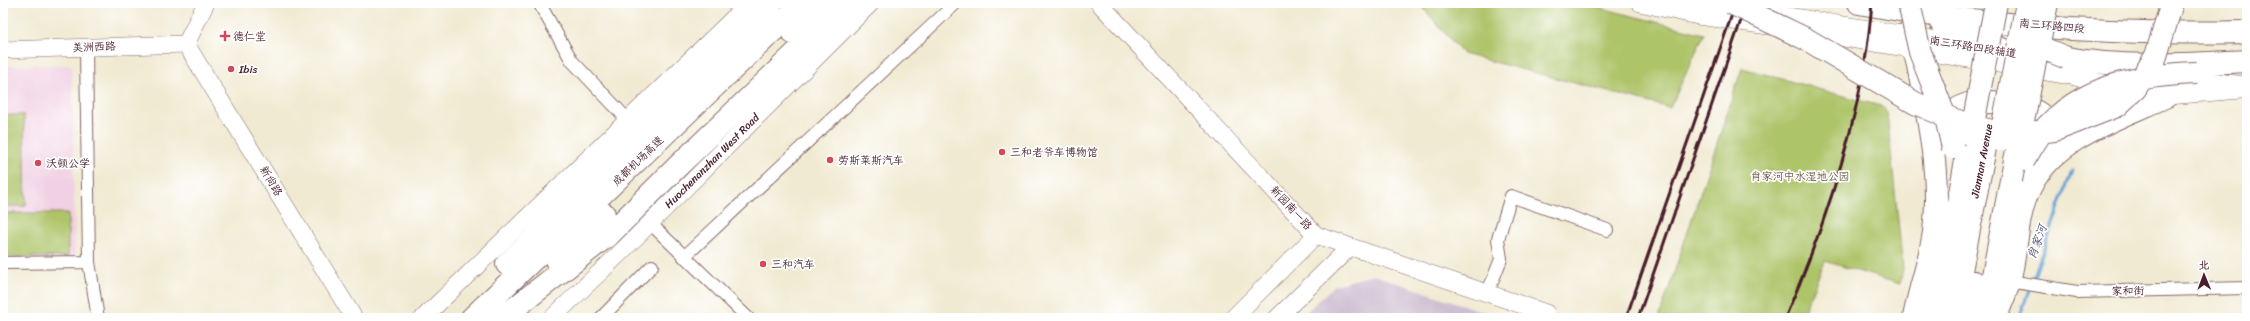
<svg xmlns="http://www.w3.org/2000/svg" width="2250" height="321" font-family="Sriracha,'LXGW WenKai TC',sans-serif">
<rect width="100%" height="100%" fill="#fff"/>
<filter id="ink" filterUnits="userSpaceOnUse"><feTurbulence type="fractalNoise" baseFrequency=".025" numOctaves="2"/><feDisplacementMap in="SourceGraphic" scale="8" xChannelSelector="R" yChannelSelector="G"/><feConvolveMatrix kernelMatrix="1 2 1 2 8 2 1 2 1" color-interpolation-filters="sRGB"/></filter>
<filter id="wash" filterUnits="userSpaceOnUse"><feTurbulence type="fractalNoise" baseFrequency=".012" numOctaves="4" result="noise"/><feDisplacementMap in="SourceGraphic" scale="16" xChannelSelector="R" yChannelSelector="G"/><feGaussianBlur stdDeviation="0.9" result="paint"/><feColorMatrix in="noise" values="0 0 0 0 0 0 0 0 0 0 0 0 0 0 0 0 0 1.4 0 .05"/><feComposite in="paint" operator="in"/></filter>
<g filter="url(#wash)">
<rect width="100%" height="100%" fill="#f1ead2"/>
<path fill="#f1d0e3" d="M72,65L75,260L3,261V66Z"/>
<path fill="#cebed1" d="M1374,275L1502,318H1300L1335,285Z"/>
<path fill="#adc469" stroke="#7c724a" d="M1419,3H1581L1704,34L1670,108L1463,54Z
M1742,68L1884,107L1887,114L1903,269L1900,284L1825,261L1801,318H1659Z
M3,115H24L26,206H3Z
M3,213H68V257H3Z"/>
<g fill="none" stroke-linecap="round" stroke-linejoin="round">
<path stroke="#629fd3" stroke-width="3" d="M2032,282L2072,171
M2019,318L2030,288"/>
</g>
</g>
<g filter="url(#ink)">
<g fill="none" stroke-linecap="round" stroke-linejoin="round">
<defs>
<path id="street" d="M539,3L572,61L628,120
M86,48L89,262L98,318
M650,223L748,318
M684,257L956,3
M3,263L89,262
M2009,281L2077,292L2247,288
M1488,292L1501,259L1498,239L1511,196L1607,230
M601,318L652,266"/>
<path id="secondary" d="M1099,3L1316,235L1546,313V318
M1640,3L1698,16L1769,26
M1795,30L1906,48
M186,44L354,318
M186,44L206,3
M3,50L186,44
M1920,51L2065,75L2167,96L2241,90
M423,318L749,3
M552,318L619,254L871,3
M1233,318L1316,235
M1277,318L1349,248"/>
<path id="primary" d="M1700,3L1993,50
M2177,79L2247,86"/>
<path id="highway" d="M1859,3C1986,27 2118,35 2247,32
M1941,23L2011,53
M793,33L824,3
M1904,35C1918,50 1919,73 1923,92C1932,138 1940,185 1934,232C1930,261 1919,289 1914,318
M2067,58C2126,69 2187,64 2247,61
M1941,132C1945,121 1953,110 1965,105C1980,99 2027,103 2040,114C2044,117 2047,124 2050,129L2047,143
M556,260L604,214
M507,264L771,3
M1954,306L1987,138
M1986,313L2011,180L2021,165
M472,318L802,3
M502,318L612,232L677,167L848,3
M1936,318L1971,135
M1967,318L1974,282
M1995,318C2000,306 2006,294 2009,281C2017,253 2016,219 2028,192C2051,138 2118,119 2167,96"/>
</defs>
<use href="#street" stroke="#846665" stroke-width="14"/>
<use href="#secondary" stroke="#846665" stroke-width="18"/>
<use href="#primary" stroke="#846665" stroke-width="20"/>
<use href="#highway" stroke="#846665" stroke-width="24"/>
<use href="#street" stroke="#fff" stroke-width="12"/>
<use href="#secondary" stroke="#fff" stroke-width="17"/>
<use href="#primary" stroke="#fff" stroke-width="19"/>
<use href="#highway" stroke="#fff" stroke-width="22"/>
<path stroke="#4a1f2b" stroke-width="3" d="M1626,318L1736,3
M1638,318L1747,3
M1785,318C1819,241 1850,149 1864,66C1868,46 1870,24 1872,3"/>
<defs>
<path id="highway-bridge" d="M1731,3L1806,39L1915,103L1965,124L1995,132L2028,133L2055,130L2117,106L2135,89L2156,56L2172,3
M1909,3L1920,52L1947,122L1953,148
M2025,41L2067,58
M1971,135L1996,3
M2000,140L2027,3
M2024,160C2030,151 2035,141 2042,132C2081,85 2140,75 2197,73
M2011,180L2047,3"/>
</defs>
<use href="#highway-bridge" stroke="#846665" stroke-width="24" stroke-linecap="butt"/>
<use href="#highway-bridge" stroke="#fff" stroke-width="22"/>
</g>
</g>
<g fill="#d1495b" stroke="#fff" stroke-width="1.5">
<path d="M223 30h4v4h4v4h-4v4h-4v-4h-4v-4h4z"/>
<circle cx="231" cy="69" r="4"/>
<circle cx="1002" cy="152" r="4"/>
<circle cx="830" cy="160" r="4"/>
<circle cx="38" cy="163" r="4"/>
<circle cx="763" cy="264" r="4"/>
</g>
<g text-anchor="middle" dominant-baseline="central" stroke-width="3.5" stroke-linejoin="round" paint-order="stroke">
<g font-size="11" fill="#4a1f2b" stroke="#fff">
<text transform="translate(2052 26) rotate(5)">南三环路四段</text>
<text transform="translate(94 47) rotate(-2)">美洲西路</text>
<text transform="translate(1973 47) rotate(9)">南三环路四段辅道</text>
<text transform="translate(638 161) rotate(-44)">成都机场高速</text>
<text transform="translate(712 161) rotate(-45)">Huochenanzhan West Road</text>
<text transform="translate(1982 161) rotate(-79)">Jiannan Avenue</text>
<text transform="translate(271 181) rotate(59)">新尚路</text>
<text transform="translate(1291 208) rotate(47)">新园南一路</text>
<text transform="translate(2128 291) rotate(-1)">家和街</text>
</g>
<g font-size="11" fill="#4a1f2b" stroke="#fff" text-anchor="start">
<text x="233" y="36">德仁堂</text>
<text x="239" y="69">Ibis</text>
<text x="1010" y="152">三和老爷车博物馆</text>
<text x="838" y="160">劳斯莱斯汽车</text>
<text x="46" y="163">沃顿公学</text>
<text x="771" y="264">三和汽车</text>
</g>
<g font-size="11" fill="#6d5941" stroke="#fff">
<text x="1800" y="176">肖家河中水湿地公园</text>
</g>
<g font-size="12" font-style="italic" fill="#555977" stroke="#fff">
<text transform="translate(2037 242) rotate(-70)">肖家河</text>
</g>
</g>
<rect width="2250" height="321" fill="none" stroke="#fff" stroke-width="16"/>
<g transform="translate(2204 275) rotate(359)" stroke="#ffffff" stroke-width="3" paint-order="stroke">
<path d="M0-3L7 15L0 10L-7 15Z" fill="#4a1f2b"/>
<text y="-6" font-size="11" font-weight="bold" text-anchor="middle" fill="#4a1f2b">北</text>
</g>
</svg>
